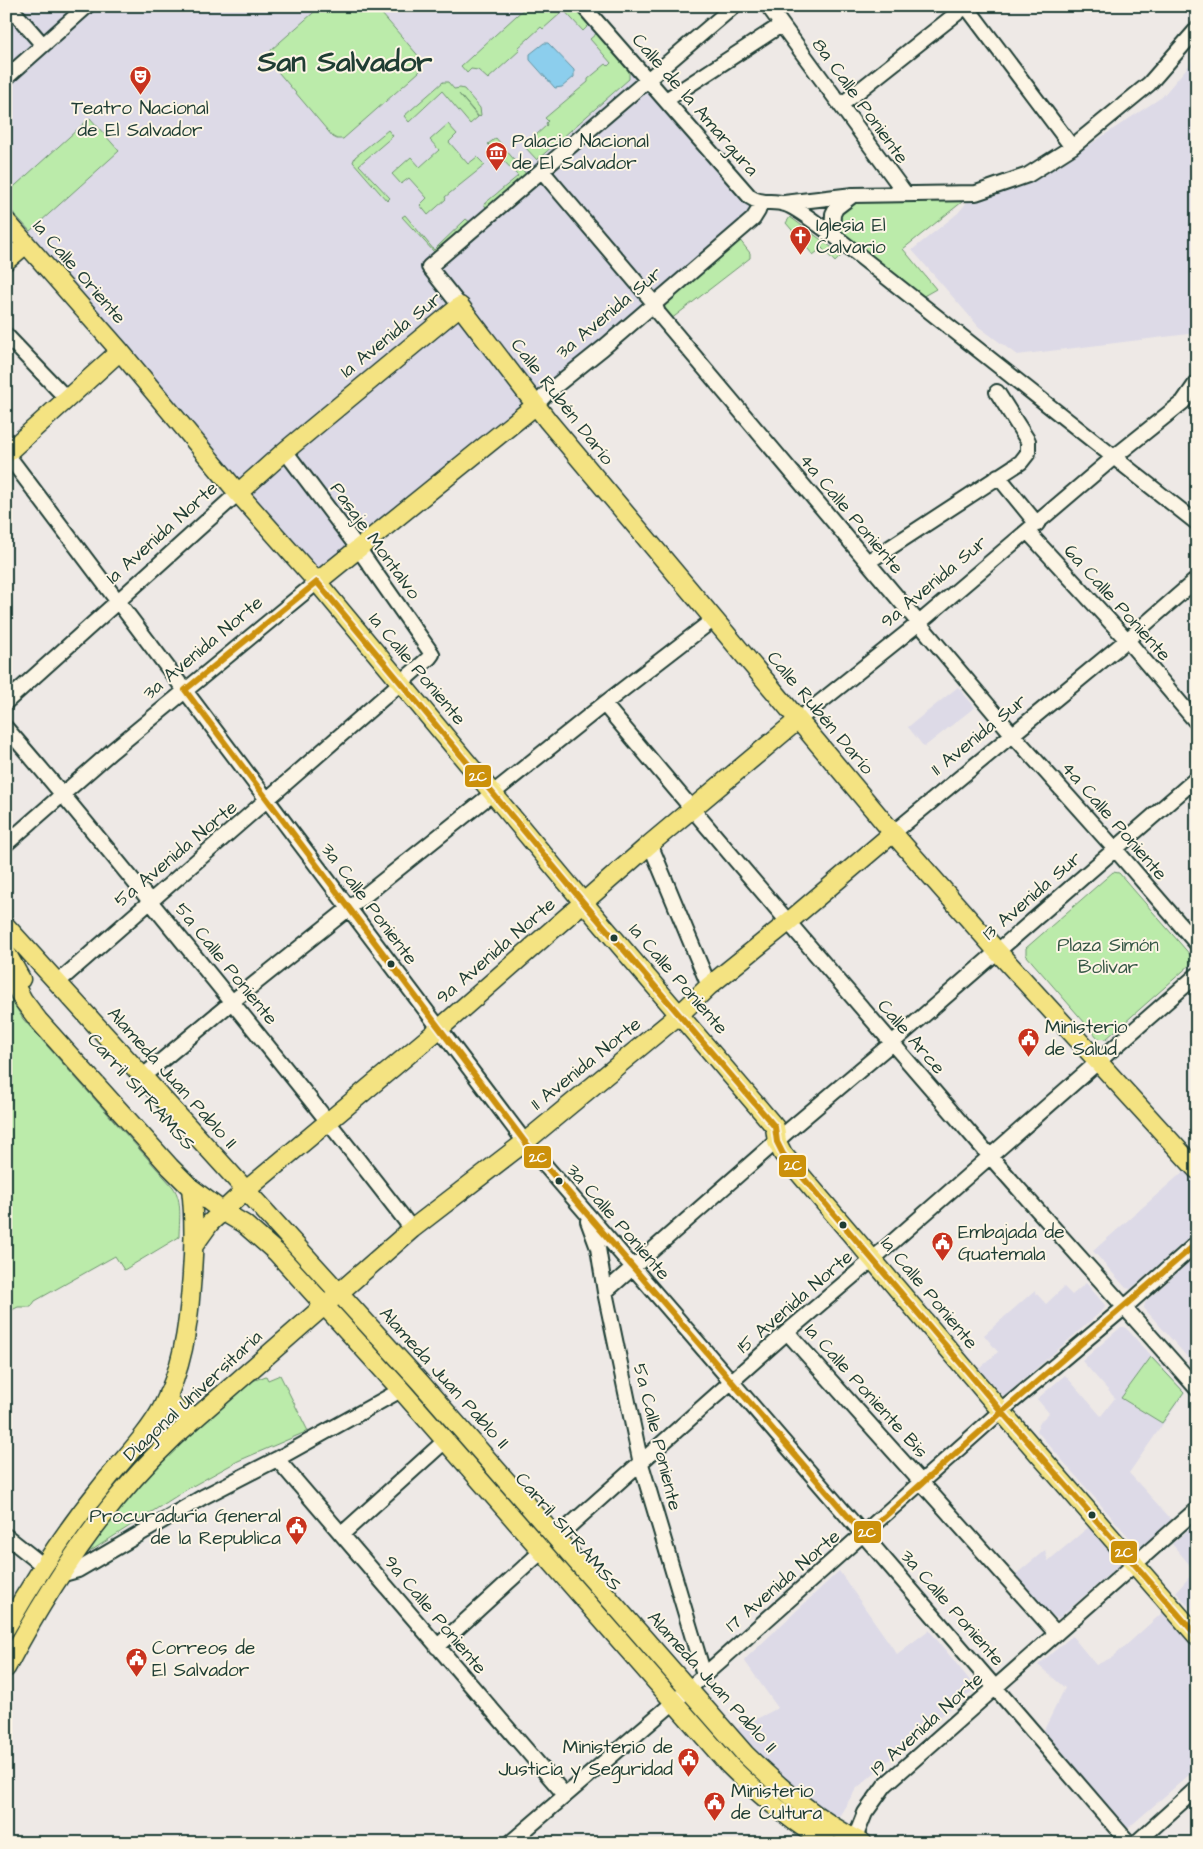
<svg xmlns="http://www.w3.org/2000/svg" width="1203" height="1849" font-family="'Architects Daughter',sans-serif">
<rect width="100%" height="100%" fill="#eee9e6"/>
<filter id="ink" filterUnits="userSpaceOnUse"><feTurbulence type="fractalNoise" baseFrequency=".02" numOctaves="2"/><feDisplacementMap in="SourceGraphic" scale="10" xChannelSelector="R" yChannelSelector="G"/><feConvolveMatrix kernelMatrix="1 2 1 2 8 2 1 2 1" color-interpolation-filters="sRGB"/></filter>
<g filter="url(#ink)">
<path fill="#dddae7" d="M6,6H578L758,211L317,582L6,222Z
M1197,56V333L1017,355L979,327L912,250L958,213L968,201L982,199L1048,172L1162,97Z
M958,687L975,707L924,747L908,727Z
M1185,1170L1197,1184V1231L1131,1289L1126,1288L1093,1251Z
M1197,1255V1368L1144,1308L1145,1302Z
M1086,1283L1105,1305L1104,1309L1005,1396L1002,1395L979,1369L998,1352L984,1335L1034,1291L1046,1304L1064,1287L1072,1295Z
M1121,1327H1125L1185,1392L1129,1473L1172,1520L1139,1549L1036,1430L1041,1421L1049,1413L1037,1399L1065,1375L1101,1416L1115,1398L1082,1361Z
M1197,1522V1616L1176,1592L1195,1571L1172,1544Z
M1090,1526L1122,1563L1059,1618L1054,1617L1015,1575L1045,1550L1048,1561Z
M839,1571L897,1654L929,1630L976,1688L923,1730L856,1789L840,1815L836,1817L828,1814L789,1785L733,1731L778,1708L744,1660Z
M1163,1612L1197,1652V1768L1127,1829L1043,1732L1065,1688L1038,1665L1072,1636L1096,1665L1113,1657Z"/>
<path fill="#bbebaa" stroke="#6d946f" d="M321,6H375L422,60V68L419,72L343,139H337L333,137L268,60V56L272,49Z
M527,6H572L589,25L583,31L561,7L558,10L561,13L543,29L541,27L518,48L520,50L488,79L478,70L471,69L467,73L461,66Z
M597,33L629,70V79L537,160L524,146L547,125L546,123L548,121L545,118L588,82V79L606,64L608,66L611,63L590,39Z
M443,82H448L454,89L460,88L464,89L480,108L481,115L479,117L459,94L478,117L470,124L442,91L409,122L404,116Z
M90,118L119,151L30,231L6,205V194Z
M448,124L457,134L449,142L468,164L477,157L485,165L445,197L446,199L428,215L420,205L427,198L409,178L401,184L392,174L411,157L420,167L439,150L430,140Z
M388,130L393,136L359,165L390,198L387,201L353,162L355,157Z
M496,138L526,174L487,209L484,204L518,176L488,144Z
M962,198V202L903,249L936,289L920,298L838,231V214L857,201Z
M405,215L434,250L466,219L471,223L435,253L402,217Z
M790,217L842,255L835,262L822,248L813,255L786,223Z
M735,234L750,253V258L666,323L654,303Z
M1113,872L1119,873L1192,957L1191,964L1106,1039L1098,1038L1026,955V948Z
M6,991L23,1019L173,1187C183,1201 179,1221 179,1237L124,1270L115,1256L35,1301L31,1307H18L6,1313Z
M1151,1357L1184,1392L1162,1423L1121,1398Z
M280,1375L308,1431L238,1461L189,1488L75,1561L95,1532L214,1409L242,1385L266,1376L268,1380Z"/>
<path fill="#8cceed" stroke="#6094a3" d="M544,43H548L574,70V77L562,87L555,88L530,60V54Z"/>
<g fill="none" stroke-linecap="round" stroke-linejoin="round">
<defs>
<path id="minor" d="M9,6L43,45
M583,6L750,197C761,205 772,200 785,204C797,207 819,226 832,234L1197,523
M768,6L905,193
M966,6L1072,147
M6,78L87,6
M666,100L781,25
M841,105L966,6
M542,171L654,303L658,313L1013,735L1115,849L1197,944
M784,203L853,195
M832,234L833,214L836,208L853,195L976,193L1028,175L1072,147L1149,84L1197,29
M460,306L429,267L734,6
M6,335L67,399
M536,405L548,392L603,348L753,219L758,211L761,202
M6,453L525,1142L1129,1843
M998,476L1037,524
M1028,532L1127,640L1197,723
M868,562L1021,462L1028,453V441L997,392
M6,702L238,493
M604,704C730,855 859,1005 988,1154C1057,1233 1128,1310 1197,1389
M798,720L919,623L1113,458L1183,402L1197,382
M6,728C55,784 102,842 149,900C238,1009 326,1117 412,1229
M893,833L1127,640L1197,579
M6,844L112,751L317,582
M650,844L709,986
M57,983L429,658L432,654L358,548L285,451
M142,1077L233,1001L604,704L714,619
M588,1221L598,1248L605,1292L641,1464L704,1675
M605,1292L788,1131L892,1043L1197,778
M787,1332L1056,1633
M277,1459L565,1795
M342,1534L446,1440
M6,1536L45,1567
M557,1537L787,1332L873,1259L1197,975
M60,1575L78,1570L203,1497L277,1459L401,1390
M437,1647L542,1551
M510,1843L674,1702L1001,1411L1126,1306L1197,1243
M853,1843L865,1813L885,1785L1197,1509
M1136,1843L1197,1788"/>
<path id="major" d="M6,221L120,351L238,493L317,582L583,902L775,1127L777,1142L783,1154L1001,1411L1197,1636
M6,261L26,244
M6,454L120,351
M238,493L285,451L460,306L548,421L893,833L997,951L1197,1170
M317,582L536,405
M6,926L420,1382L745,1754C780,1788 818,1821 863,1843
M6,952L21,979
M6,969L23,1000L38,1020L170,1167L191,1188L222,1211L244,1224L276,1252L401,1390L729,1765C759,1795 790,1820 827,1843
M195,1244L210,1223L238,1197L439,1029L650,844L798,720
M168,1394C172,1410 182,1418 198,1415
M6,1628C34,1579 66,1530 102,1486C122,1460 146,1437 162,1408C182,1369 188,1330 191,1287C194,1253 195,1222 191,1188
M6,1668C51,1583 105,1502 175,1436L412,1229L525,1142L680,1014L709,986L787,923L893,833"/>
</defs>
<use href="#minor" stroke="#1f3d34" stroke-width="18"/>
<use href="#major" stroke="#1f3d34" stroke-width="21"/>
<use href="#minor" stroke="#fcf5e5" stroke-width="14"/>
<use href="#major" stroke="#f4e382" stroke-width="18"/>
<defs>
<path id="bus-1" d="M317,582L583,902L775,1127L777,1142L783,1154L1002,1412L864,1535L525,1142L185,690Z
M1002,1412L1197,1636
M1002,1412L1197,1243"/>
</defs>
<use href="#bus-1" stroke="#fcf5e5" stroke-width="10"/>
<use href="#bus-1" stroke="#cc910a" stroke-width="6"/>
</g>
</g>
<defs>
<symbol id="theatre-pin" viewBox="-11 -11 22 30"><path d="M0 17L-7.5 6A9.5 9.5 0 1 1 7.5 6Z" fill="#c8321e" stroke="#fcf5e5"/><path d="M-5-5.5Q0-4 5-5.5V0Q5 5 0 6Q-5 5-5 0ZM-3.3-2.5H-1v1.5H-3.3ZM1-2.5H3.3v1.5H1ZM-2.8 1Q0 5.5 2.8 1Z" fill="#fff"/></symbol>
<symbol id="museum-pin" viewBox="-11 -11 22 30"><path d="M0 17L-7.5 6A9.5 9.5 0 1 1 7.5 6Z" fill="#c8321e" stroke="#fcf5e5"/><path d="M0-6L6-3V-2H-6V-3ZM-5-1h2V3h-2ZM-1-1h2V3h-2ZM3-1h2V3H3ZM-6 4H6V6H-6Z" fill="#fff"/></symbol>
<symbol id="church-pin" viewBox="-11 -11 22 30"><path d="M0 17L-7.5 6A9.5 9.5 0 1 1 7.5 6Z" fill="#c8321e" stroke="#fcf5e5"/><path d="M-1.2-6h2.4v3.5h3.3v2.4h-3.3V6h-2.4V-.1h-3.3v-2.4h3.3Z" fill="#fff"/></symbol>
<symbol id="civic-pin" viewBox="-11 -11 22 30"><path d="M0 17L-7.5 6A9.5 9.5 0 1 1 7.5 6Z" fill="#c8321e" stroke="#fcf5e5"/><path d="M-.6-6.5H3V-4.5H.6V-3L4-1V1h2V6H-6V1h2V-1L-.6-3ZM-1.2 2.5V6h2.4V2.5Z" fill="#fff"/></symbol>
</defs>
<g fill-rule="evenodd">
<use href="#theatre-pin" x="128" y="64" width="25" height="34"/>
<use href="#museum-pin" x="484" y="140" width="25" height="34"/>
<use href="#church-pin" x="788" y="224" width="25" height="34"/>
<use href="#civic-pin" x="1016" y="1026" width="25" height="34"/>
<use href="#civic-pin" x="930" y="1230" width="25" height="34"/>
<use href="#civic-pin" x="284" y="1514" width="25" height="34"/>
<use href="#civic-pin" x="124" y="1646" width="25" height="34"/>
<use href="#civic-pin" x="676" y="1746" width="25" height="34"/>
<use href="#civic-pin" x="702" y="1790" width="25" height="34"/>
</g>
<g fill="#1f3d34" stroke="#fcf5e5" stroke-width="2">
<circle cx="614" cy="938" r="4.5"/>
<circle cx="391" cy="964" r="4.5"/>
<circle cx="559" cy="1181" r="4.5"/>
<circle cx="843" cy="1225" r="4.5"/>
<circle cx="1092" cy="1515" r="4.5"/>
</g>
<g text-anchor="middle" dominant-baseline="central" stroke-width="4" stroke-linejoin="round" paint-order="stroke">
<g font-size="19" fill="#1f3d34" stroke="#fcf5e5">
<text transform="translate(860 101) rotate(54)">8a Calle Poniente</text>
<text transform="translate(695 105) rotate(49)">Calle de la Amargura</text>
<text transform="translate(79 272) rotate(49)">1a Calle Oriente</text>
<text transform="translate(609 313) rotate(-40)">3a Avenida Sur</text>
<text transform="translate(391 335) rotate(-39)">1a Avenida Sur</text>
<text transform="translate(562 402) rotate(52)">Calle Rubén Darío</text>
<text transform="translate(851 514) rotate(50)">4a Calle Poniente</text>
<text transform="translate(162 533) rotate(-42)">1a Avenida Norte</text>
<text transform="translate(375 541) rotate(54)">Pasaje Montalvo</text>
<text transform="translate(934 582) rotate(-40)">9a Avenida Sur</text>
<text transform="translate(1117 603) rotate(48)">6a Calle Poniente</text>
<text transform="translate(203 648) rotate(-40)">3a Avenida Norte</text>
<text transform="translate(417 669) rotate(50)">1a Calle Poniente</text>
<text transform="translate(820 713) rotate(50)">Calle Rubén Darío</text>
<text transform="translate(979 735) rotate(-39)">11 Avenida Sur</text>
<text transform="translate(1114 821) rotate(49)">4a Calle Poniente</text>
<text transform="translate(176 854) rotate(-40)">5a Avenida Norte</text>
<text transform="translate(1032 896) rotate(-41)">13 Avenida Sur</text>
<text transform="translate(369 904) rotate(53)">3a Calle Poniente</text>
<text transform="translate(496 951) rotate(-41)">9a Avenida Norte</text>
<text transform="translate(226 964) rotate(51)">5a Calle Poniente</text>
<text transform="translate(678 979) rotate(49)">1a Calle Poniente</text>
<text transform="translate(911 1037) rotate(49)">Calle Arce</text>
<text transform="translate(586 1064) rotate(-39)">11 Avenida Norte</text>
<text transform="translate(172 1078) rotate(48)">Alameda Juan Pablo II</text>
<text transform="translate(141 1092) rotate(48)">Carril SITRAMSS</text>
<text transform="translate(618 1222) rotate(49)">3a Calle Poniente</text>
<text transform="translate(929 1293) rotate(50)">1a Calle Poniente</text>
<text transform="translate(795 1302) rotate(-41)">15 Avenida Norte</text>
<text transform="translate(444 1378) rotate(48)">Alameda Juan Pablo II</text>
<text transform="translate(866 1391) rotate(48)">1a Calle Poniente Bis</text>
<text transform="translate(193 1396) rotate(-43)">Diagonal Universitaria</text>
<text transform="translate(657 1437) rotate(76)">5a Calle Poniente</text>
<text transform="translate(568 1532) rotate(49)">Carril SITRAMSS</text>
<text transform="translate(783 1581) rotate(-41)">17 Avenida Norte</text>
<text transform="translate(952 1608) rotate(49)">3a Calle Poniente</text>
<text transform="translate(435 1615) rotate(50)">9a Calle Poniente</text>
<text transform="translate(712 1682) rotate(48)">Alameda Juan Pablo II</text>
<text transform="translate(927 1724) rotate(-42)">19 Avenida Norte</text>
</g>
<g font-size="19" fill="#1f3d34" stroke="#fcf5e5" text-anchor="start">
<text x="140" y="108" text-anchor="middle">Teatro Nacional<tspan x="140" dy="22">de El Salvador</tspan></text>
<text x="512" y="141">Palacio Nacional<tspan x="512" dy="22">de El Salvador</tspan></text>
<text x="816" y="225">Iglesia El<tspan x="816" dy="22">Calvario</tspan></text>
<text x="1045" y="1027">Ministerio<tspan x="1045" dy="22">de Salud</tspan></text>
<text x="958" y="1232">Embajada de<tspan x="958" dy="22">Guatemala</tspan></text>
<text x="281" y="1516" text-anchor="end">Procuraduria General<tspan x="281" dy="22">de la Republica</tspan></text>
<text x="152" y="1648">Correos de<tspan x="152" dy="22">El Salvador</tspan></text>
<text x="673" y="1747" text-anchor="end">Ministerio de<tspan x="673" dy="22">Justicia y Seguridad</tspan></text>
<text x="731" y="1791">Ministerio<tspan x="731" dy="22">de Cultura</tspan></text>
</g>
<g font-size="19" fill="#365746" stroke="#fcf5e5">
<text x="1108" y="945">Plaza Simón<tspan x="1108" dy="22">Bolivar</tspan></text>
</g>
<g font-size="29" font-weight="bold" fill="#1f3d34" stroke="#fcf5e5">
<text x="345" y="62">San Salvador</text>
</g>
</g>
<g stroke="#fcf5e5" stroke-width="2">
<rect x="464" y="764" width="28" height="24" rx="5" fill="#cc910a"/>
<rect x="523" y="1145" width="29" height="24" rx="5" fill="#cc910a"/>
<rect x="778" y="1154" width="29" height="24" rx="5" fill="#cc910a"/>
<rect x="853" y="1520" width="29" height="24" rx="5" fill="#cc910a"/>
<rect x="1110" y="1540" width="28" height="24" rx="5" fill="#cc910a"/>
</g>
<g font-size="14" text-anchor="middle" font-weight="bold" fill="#fff">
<text x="478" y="781">2C</text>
<text x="538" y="1162">2C</text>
<text x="793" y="1170">2C</text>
<text x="867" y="1537">2C</text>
<text x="1124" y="1557">2C</text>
</g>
<rect width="1203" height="1849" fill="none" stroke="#fcf5e5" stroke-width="25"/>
<rect x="12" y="12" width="1178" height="1824" fill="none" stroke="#1f3d34" stroke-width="2" filter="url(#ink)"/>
</svg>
